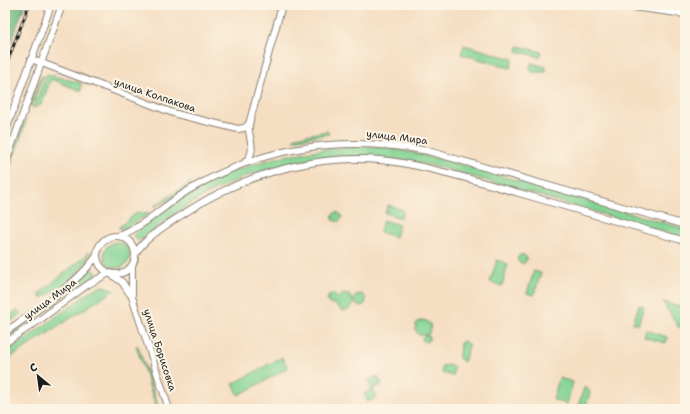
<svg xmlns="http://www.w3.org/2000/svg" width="690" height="414" font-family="'Shantell Sans',sans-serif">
<rect width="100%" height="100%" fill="#fcf5e5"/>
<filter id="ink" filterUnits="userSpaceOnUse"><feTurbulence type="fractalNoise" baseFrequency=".025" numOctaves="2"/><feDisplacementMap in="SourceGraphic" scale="8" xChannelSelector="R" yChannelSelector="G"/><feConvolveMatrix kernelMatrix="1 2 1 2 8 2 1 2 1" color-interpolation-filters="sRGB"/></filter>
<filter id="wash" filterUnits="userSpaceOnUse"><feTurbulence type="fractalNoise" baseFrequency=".012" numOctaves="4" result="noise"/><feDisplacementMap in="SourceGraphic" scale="16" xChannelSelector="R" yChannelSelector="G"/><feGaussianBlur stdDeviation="0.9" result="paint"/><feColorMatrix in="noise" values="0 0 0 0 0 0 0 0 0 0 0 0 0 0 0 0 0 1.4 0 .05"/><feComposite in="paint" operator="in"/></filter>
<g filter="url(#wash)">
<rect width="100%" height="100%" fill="#f5dec2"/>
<path fill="#82d393" stroke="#4f7858" d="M464,45L513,59L510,68L461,54Z
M518,46L542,52L540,57L517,51Z
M531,63L546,67V72H532L529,69L531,66Z
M47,74L81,83V91L51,79L41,105L33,108Z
M43,75L31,107L30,103L40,79Z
M27,119L7,176L8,168L23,123Z
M327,131L329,134L293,140L296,137Z
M368,146C413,150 455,163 498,175C560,193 623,211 685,229V238L443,168C351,146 272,155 190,204C172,214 155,229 138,241L133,235C152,220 171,204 192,192C247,159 305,149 368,146Z
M194,180C183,191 168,202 153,207Z
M388,205L403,210L401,218L385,213Z
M138,212L149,214L125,228H118Z
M332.5 217a4.5 4.5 0 1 1 9 0a4.5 4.5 0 1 1-9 0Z
M383,220L399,225L395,237L380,232Z
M104 255a13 13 0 1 1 26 0a13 13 0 1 1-26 0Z
M90,252C85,272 59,290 41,298L39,294Z
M517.5 259a4.5 4.5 0 1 1 9 0a4.5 4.5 0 1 1-9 0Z
M497,260L508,264L502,286L490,282Z
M93,268L97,274L5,339V335L63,293Z
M534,271L541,273L534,295L527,293Z
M104,286L114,290L5,361V352L34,333L94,289Z
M330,294H334L338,298L343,294L349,295L353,301C353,313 340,314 336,304H329L327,299Z
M354 300a6 6 0 1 1 12 0a6 6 0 1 1-12 0Z
M663,302L685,308L679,328Z
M639,305L644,307L638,325L633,323Z
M16,311H18L21,313L5,327V318Z
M424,320C432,323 433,330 427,335L429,336V340L427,342L423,341L422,338L427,335H419L415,329L417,322Z
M646,330L667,337L665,343L644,337Z
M464,341L469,345L464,362L459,358L460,343Z
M136,346H138L159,409H157Z
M282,357L288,368L239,395L233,384Z
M449,365L454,367L453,376L442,373V366Z
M377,376L382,384L373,389L377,397L368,402L364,394L372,389L368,381Z
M559,378L573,382L567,404L553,400Z
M586,387L590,392L585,409H577L584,388Z"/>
<path fill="#69b57d" stroke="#42684c" d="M5,5H25L5,58Z"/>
</g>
<g filter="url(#ink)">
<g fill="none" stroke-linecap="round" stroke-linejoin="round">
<defs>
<path id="secondary" d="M618,5L685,14
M31,59L176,114L238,129L244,128L249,124
M5,133L51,5
M246,161C258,150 247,137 249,124L282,5
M5,164L62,5
M97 255a19 19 0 1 1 38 0a19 19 0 1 1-38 0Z
M118,236C140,230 168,202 189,190C264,145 343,135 428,151L685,225
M135,255C142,238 176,219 191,209C252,170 330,150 402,163C442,170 481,182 519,193C575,209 630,225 685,241
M132,266V297L169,409
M112,275L122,282L130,294
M5,332C33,313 79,283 97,255
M5,343L38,321L87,285L109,273"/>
</defs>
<use href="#secondary" stroke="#887d6f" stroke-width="8"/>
<use href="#secondary" stroke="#fff" stroke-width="6"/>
<defs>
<path id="rail" d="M5,68L29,5"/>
</defs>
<use href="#rail" stroke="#1c1c1c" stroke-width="3"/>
<use href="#rail" stroke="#fcf5e5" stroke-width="1.5" stroke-dasharray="4.5" stroke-linecap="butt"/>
</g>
</g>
<g text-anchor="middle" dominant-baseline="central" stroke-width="4" stroke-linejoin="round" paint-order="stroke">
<g font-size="10" fill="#1c1c1c" stroke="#fcf5e5">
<text transform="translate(155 95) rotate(19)">улица Колпакова</text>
<text transform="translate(397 137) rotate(7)">улица Мира</text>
<text transform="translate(50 299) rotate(-36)">улица Мира</text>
<text transform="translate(160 350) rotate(72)">улица Борисовка</text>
</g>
</g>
<rect width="690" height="414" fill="none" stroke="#fcf5e5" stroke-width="20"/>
<g transform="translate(38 376) rotate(331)" stroke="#fcf5e5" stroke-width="3" paint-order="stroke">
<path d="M0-3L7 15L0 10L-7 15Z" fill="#1c1c1c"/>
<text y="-6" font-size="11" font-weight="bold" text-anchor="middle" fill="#1c1c1c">С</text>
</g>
</svg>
